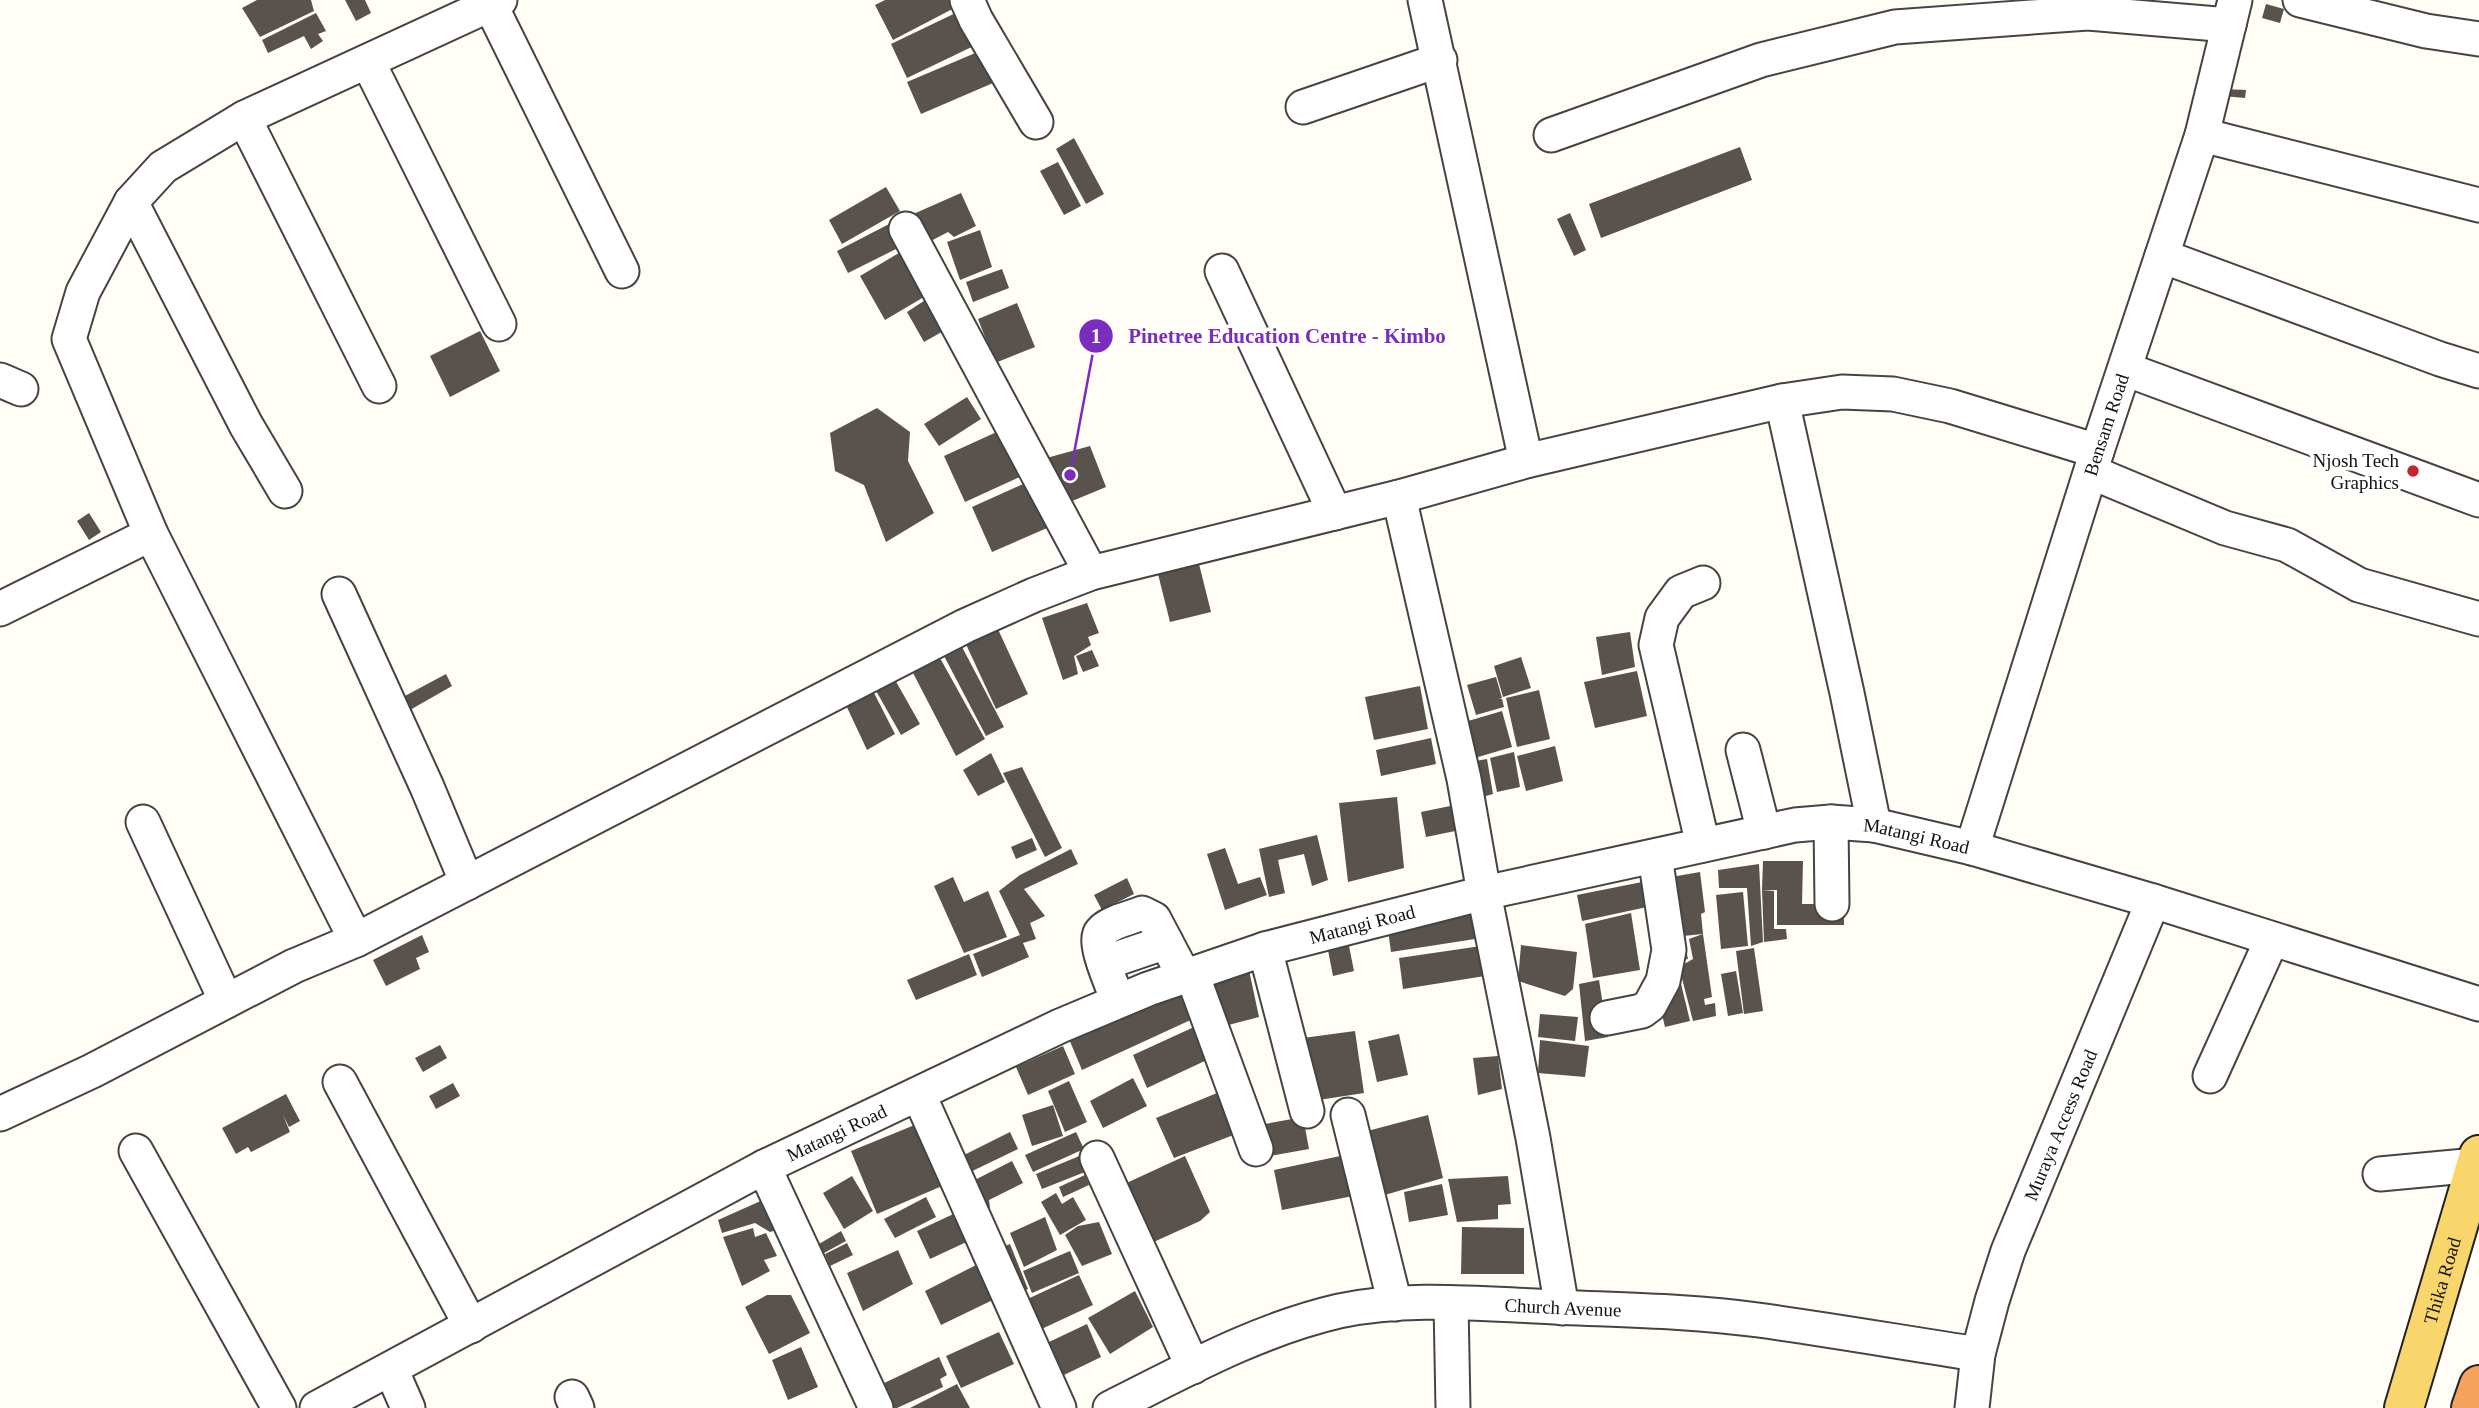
<svg xmlns="http://www.w3.org/2000/svg" width="2479" height="1408" font-family="Georgia,serif">
<rect width="100%" height="100%" fill="#fffdf5"/>
<path fill="#5a524d" d="M257,0H311L314,11L260,37L242,8Z
M345,0H365L371,13L356,21Z
M885,0H960L962,4L893,40L875,5Z
M2266,4L2284,9L2280,23L2262,18Z
M966,8L982,42L907,78L891,44Z
M316,13L326,31L318,34L323,41L311,49L304,36L268,53L262,40Z
M980,51L993,83L921,114L907,82Z
M2224,89L2246,90L2245,98L2223,96Z
M1074,138L1104,194L1086,204L1056,149Z
M1740,147L1752,180L1601,238L1589,204Z
M1058,162L1081,206L1064,215L1040,171Z
M886,187L900,211L842,244L829,220Z
M961,193L976,226L954,237L948,232L927,243L911,215Z
M1570,213L1586,250L1574,256L1557,219Z
M891,223L902,246L848,273L837,251Z
M980,230L992,267L960,280L947,242Z
M904,250L929,294L885,320L860,276Z
M1002,269L1009,288L973,302L966,282Z
M930,297L947,329L924,342L907,312Z
M1017,303L1035,347L995,363L978,319Z
M480,331L500,371L450,397L430,356Z
M967,397L981,419L939,446L924,424Z
M877,408L910,432L908,461L934,513L886,542L864,485L835,471L830,433Z
M1012,425L1033,471L965,502L944,456Z
M1090,446L1106,487L1053,509L1032,462Z
M1034,479L1054,525L992,552L972,507Z
M89,513L101,532L89,540L77,521Z
M1196,552L1211,612L1170,622L1155,562Z
M1087,603L1099,633L1088,637L1091,645L1074,656L1078,674L1063,680L1042,618Z
M996,625L1028,694L996,709L964,640Z
M1630,632L1635,667L1602,675L1596,637Z
M961,645L1004,727L986,736L943,654Z
M1092,650L1099,666L1083,672L1076,656Z
M1521,657L1531,688L1503,697L1494,666Z
M940,658L985,739L956,756L912,671Z
M1637,671L1647,716L1595,728L1584,682Z
M446,674L452,686L410,710L403,697Z
M1496,677L1502,698L1499,699H1502L1504,707L1476,715L1467,685Z
M894,678L920,724L901,735L875,689Z
M1420,686L1428,729L1374,740L1365,697Z
M1539,690L1550,739L1517,747L1506,698Z
M873,691L895,734L867,750L845,703Z
M1502,711L1512,747L1468,760L1458,724Z
M1431,738L1436,764L1381,776L1376,750Z
M1555,746L1563,781L1526,791L1517,756Z
M1514,752L1520,787L1497,792L1490,758Z
M991,753L1005,782L978,796L963,770Z
M1487,759L1493,794L1472,800L1464,763Z
M1022,767L1062,848L1045,857L1003,773Z
M1397,797L1404,868L1348,882L1339,803Z
M1455,805L1460,830L1426,837L1421,812Z
M1317,835L1328,880L1312,886L1304,854L1278,860L1285,893L1269,897L1259,849Z
M1032,838L1037,850L1016,859L1011,847Z
M1225,848L1238,884L1260,877L1267,895L1225,910L1207,854Z
M1071,849L1078,864L1024,889L1045,916L1030,923L1036,939L1023,943L1029,957L982,977L973,954L1020,935L999,891L1020,875Z
M1763,861H1803L1802,904H1844V925H1777V890H1762Z
M1759,864L1763,942L1751,946L1747,888H1719L1718,870Z
M1700,872L1705,912L1701,914L1703,934L1712,997L1704,999L1705,1005L1715,1003L1716,1016L1693,1021L1679,967L1693,959L1689,939L1703,934L1683,936L1688,959L1673,961L1648,881Z
M953,877L964,902L988,891L1007,937L964,953L934,886Z
M1127,878L1134,894L1102,910L1094,895Z
M1642,882L1647,907L1582,921L1577,895Z
M1762,890L1774,891V929H1786L1787,939L1764,942Z
M1743,892L1748,946L1721,949L1716,895Z
M1471,909L1475,939L1391,952L1387,923Z
M1631,913L1640,970L1593,978L1585,924Z
M422,935L429,952L416,958L420,969L386,986L373,960Z
M1348,941L1354,971L1333,976L1327,945Z
M1521,945L1577,952L1573,989L1565,996L1518,981Z
M1481,946L1485,976L1403,989L1399,958Z
M1754,948L1763,1011L1744,1014L1736,951Z
M969,954L977,975L916,1000L907,980Z
M1676,963L1690,1021L1665,1027L1651,969Z
M1249,970L1259,1017L1217,1028L1206,982Z
M1736,971L1743,1013L1728,1016L1721,974Z
M1599,980L1608,1037L1585,1041L1579,984Z
M1183,986L1197,1017L1082,1070L1069,1039Z
M1540,1014L1578,1017L1575,1041L1538,1037Z
M1194,1027L1209,1059L1147,1088L1133,1055Z
M1355,1031L1364,1093L1312,1101L1303,1038Z
M1399,1034L1408,1075L1377,1082L1368,1041Z
M1540,1040L1589,1046L1585,1077L1538,1073Z
M440,1045L447,1058L423,1072L415,1058Z
M1063,1046L1075,1074L1028,1095L1016,1067Z
M1498,1056L1502,1089L1478,1095L1473,1058Z
M1133,1078L1147,1106L1103,1128L1090,1101Z
M1069,1081L1087,1122L1065,1132L1048,1091Z
M453,1083L460,1096L436,1109L429,1096Z
M1222,1091L1236,1134L1174,1158L1156,1118Z
M286,1094L300,1121L289,1127L283,1115L290,1132L251,1152L248,1147L236,1154L222,1128Z
M1053,1105L1063,1136L1032,1146L1022,1115Z
M1428,1115L1443,1178L1371,1199L1356,1134Z
M1303,1117L1309,1149L1259,1158L1254,1126Z
M917,1124L942,1186L877,1214L851,1151Z
M1010,1132L1018,1149L962,1176L954,1160Z
M1076,1132L1084,1149L1033,1172L1025,1155Z
M1089,1152L1095,1168L1042,1189L1036,1174Z
M1345,1155L1353,1196L1282,1210L1274,1170Z
M1185,1156L1210,1212L1200,1221L1147,1245L1120,1186Z
M1012,1161L1023,1183L989,1200L990,1208L976,1215L961,1187Z
M1085,1175L1089,1185L1063,1197L1059,1187Z
M852,1176L873,1211L844,1229L823,1193Z
M1508,1176L1511,1204L1498,1205V1219L1457,1222L1448,1179Z
M1442,1184L1448,1215L1409,1222L1404,1192Z
M1056,1193L1062,1204L1073,1197L1086,1220L1060,1235L1041,1202Z
M772,1196L786,1227L770,1232L755,1223L722,1233L718,1220Z
M926,1197L936,1217L895,1238L884,1219Z
M962,1210L975,1238L930,1259L917,1231Z
M1045,1217L1057,1250L1024,1267L1010,1233Z
M1099,1222L1112,1254L1082,1266L1065,1235L1078,1226Z
M1462,1227L1524,1228V1274H1461Z
M753,1228L755,1237L766,1233L777,1256L764,1260L770,1271L742,1286L723,1237Z
M841,1231L846,1241L824,1253L819,1244Z
M847,1243L853,1255L830,1266L825,1254Z
M1010,1244L1028,1289L1013,1295L995,1250Z
M898,1250L913,1284L863,1311L847,1273Z
M1070,1251L1079,1273L1032,1293L1023,1271Z
M984,1261L1001,1296L941,1325L925,1291Z
M1079,1275L1093,1305L1033,1333L1019,1303Z
M1135,1291L1153,1327L1110,1354L1088,1318Z
M767,1295H791L810,1333L769,1354L745,1307Z
M1087,1324L1101,1357L1064,1375L1049,1342Z
M999,1332L1014,1364L961,1388L946,1356Z
M801,1347L818,1387L788,1400L772,1360Z
M939,1357L947,1375L940,1379L943,1387L897,1408H891L880,1385Z
M957,1384L970,1408H910Z"/>
<g fill="none" stroke-linecap="round" stroke-linejoin="round">
<defs>
<g id="minor">
<path d="M967,0L976,20L1036,122"/>
<path d="M1425,0L1526,461"/>
<path d="M2300,0L2426,31L2479,39"/>
<path d="M490,4L622,271"/>
<path d="M368,62L499,324"/>
<path d="M1303,107L1440,60"/>
<path d="M244,118L379,386"/>
<path d="M1551,135L1761,60L1895,27L2088,13L2229,25"/>
<path d="M2202,135L2479,205"/>
<path d="M131,202L246,425L285,491"/>
<path d="M906,229L1091,573"/>
<path d="M2162,256L2440,359L2479,371"/>
<path d="M1222,271L1335,513"/>
<path d="M2125,369L2479,500"/>
<path d="M0,380L21,389"/>
<path d="M1782,401L1847,693L1874,825"/>
<path d="M2091,472L2225,528L2287,545L2359,585L2479,619"/>
<path d="M1399,497L1464,779L1484,893L1533,1138L1562,1308"/>
<path d="M339,594L427,787L467,883"/>
<path d="M0,609L151,534"/>
<path d="M1743,750L1764,832"/>
<path d="M143,822L226,1001"/>
<path d="M1831,822L1832,904"/>
<path d="M1703,845L1656,645L1662,618L1681,592L1703,583"/>
<path id="s1" d="M1972,848L2097,451L2202,135L2235,0"/>
<path d="M356,940L151,534L69,339L83,292L131,202L163,167L244,118L500,0"/>
<path d="M1265,949L1307,1111"/>
<path d="M1104,963L1166,942"/>
<path d="M1192,974L1256,1149"/>
<path d="M1118,1001C1113,987 1092,942 1101,932C1109,922 1131,918 1142,913L1154,919L1184,976"/>
<path d="M1607,1018L1642,1011L1650,1005L1663,981L1669,950L1655,856"/>
<path d="M2210,1076L2272,939"/>
<path d="M340,1082L471,1326"/>
<path d="M919,1095L1059,1408"/>
<path d="M0,1114L92,1071L294,966L356,940L965,626L1034,595L1091,573L1399,497L1526,461L1782,401L1842,392L1893,394L1950,406L2097,451"/>
<path d="M1348,1115L1395,1304"/>
<path d="M136,1151L279,1408"/>
<path d="M1097,1158L1193,1367"/>
<path d="M764,1167L876,1408"/>
<path d="M2380,1174L2476,1165"/>
<path d="M1451,1303L1453,1408"/>
<path d="M391,1369L408,1408"/>
<path d="M572,1397L577,1408"/>
<path id="s2" d="M317,1408L764,1167L1060,1026L1148,989L1265,949L1362,924L1484,893L1795,825L1831,822L1874,825L1972,848L2153,901L2479,1004"/>
<path id="s3" d="M1110,1408C1184,1371 1257,1330 1339,1311C1403,1297 1471,1303 1535,1306C1609,1310 1684,1310 1758,1320C1831,1330 1905,1343 1978,1354"/>
<path id="s4" d="M1972,1408L1978,1354L1992,1301L2008,1251L2153,901"/>
</g>
<g id="major">
<path id="s5" d="M2404,1408L2479,1155"/>
</g>
<path id="highway" d="M2471,1408L2479,1385"/>
</defs>
<use href="#minor" stroke="#444" stroke-width="37"/>
<use href="#major" stroke="#222" stroke-width="42"/>
<use href="#highway" stroke="#222" stroke-width="42"/>
<use href="#minor" stroke="#fff" stroke-width="33"/>
<use href="#major" stroke="#f9d66b" stroke-width="38"/>
<use href="#highway" stroke="#f5a25d" stroke-width="38"/>
</g>
<circle fill="#c4262e" stroke="#fff" stroke-width="2.5" cx="2413" cy="471" r="7"/>
<g text-anchor="middle" dominant-baseline="central" stroke-width="7" stroke-linejoin="round" paint-order="stroke">
<g font-size="19" fill="#111" stroke="#fff">
<text stroke="none"><textPath href="#s1" startOffset="444">Bensam Road</textPath></text>
<text stroke="none"><textPath href="#s2" startOffset="1722">Matangi Road</textPath></text>
<text stroke="none"><textPath href="#s2" startOffset="1155">Matangi Road</textPath></text>
<text stroke="none"><textPath href="#s4" startOffset="298">Muraya Access Road</textPath></text>
<text stroke="none"><textPath href="#s2" startOffset="588">Matangi Road</textPath></text>
<text stroke="none"><textPath href="#s5" startOffset="133">Thika Road</textPath></text>
<text stroke="none"><textPath href="#s3" startOffset="474">Church Avenue</textPath></text>
</g>
<g font-size="19" fill="#111" stroke="#fff" text-anchor="end">
<text x="2399" y="460">Njosh Tech<tspan x="2399" dy="22">Graphics</tspan></text>
</g>
</g>
<path fill="none" stroke="#7b2cbf" stroke-width="2.5" d="M1070 475L1096 336"/>
<g fill="#7b2cbf" stroke="#fff" stroke-width="2.5">
<circle cx="1070" cy="475" r="7"/>
<circle cx="1096" cy="336" r="18"/>
</g>
<g font-size="21" text-anchor="middle" font-weight="bold" fill="#fff">
<text x="1096" y="343">1</text>
</g>
<g font-size="21" text-anchor="middle" font-weight="bold" fill="#7b2cbf" stroke="#fff" stroke-width="7" stroke-linejoin="round" paint-order="stroke">
<text x="1287" y="343">Pinetree Education Centre - Kimbo</text>
</g>
</svg>
